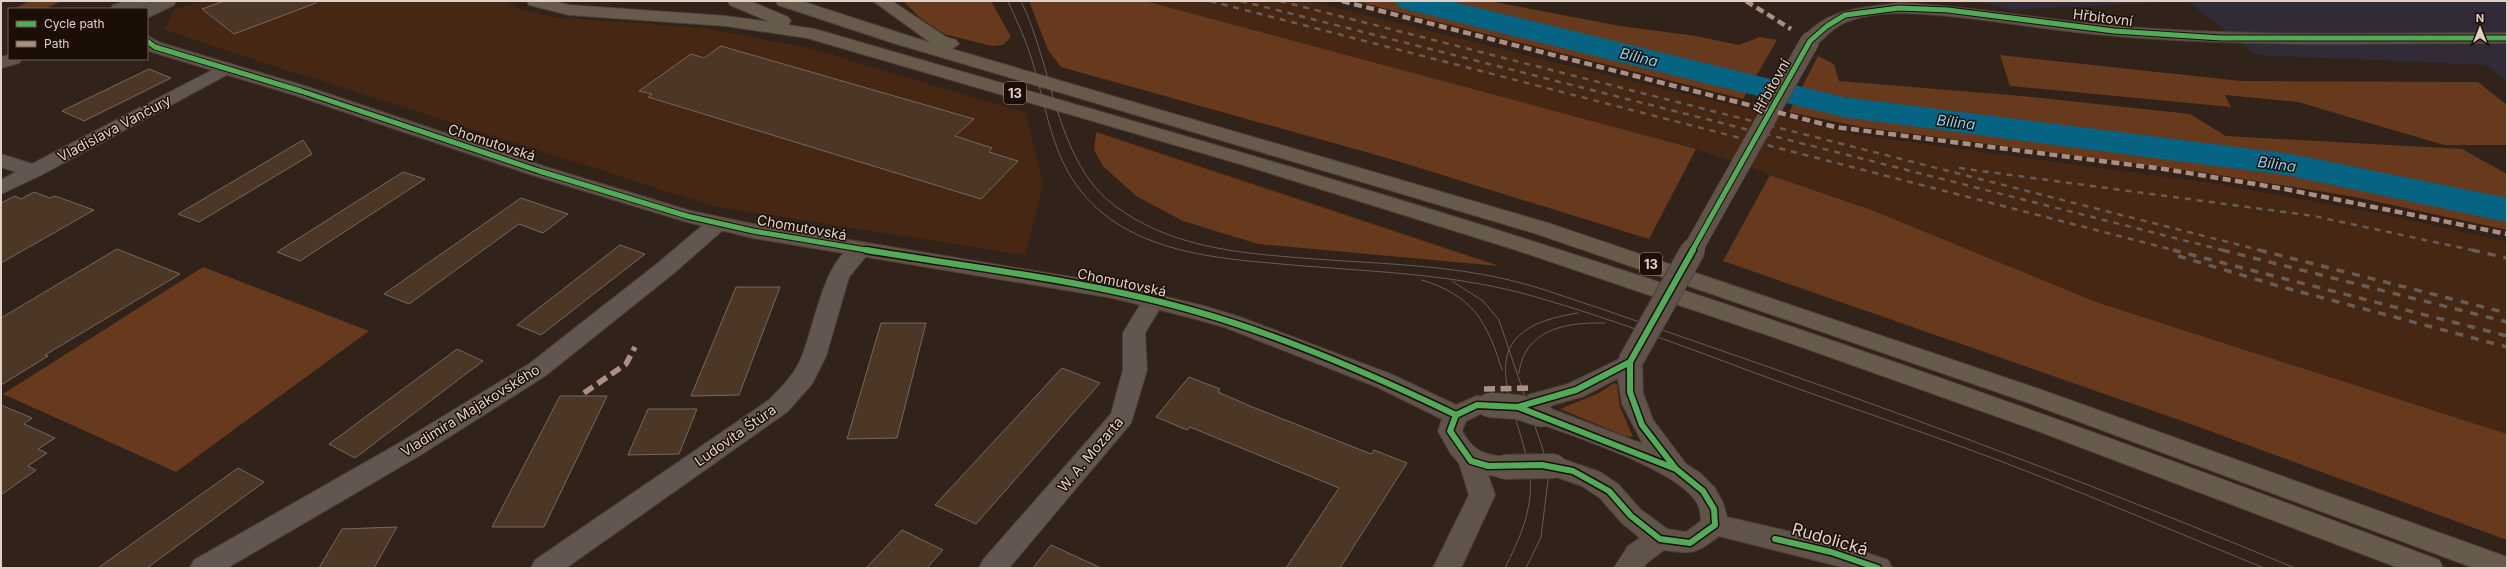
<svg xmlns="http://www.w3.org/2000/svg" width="2508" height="569" font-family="Inter,sans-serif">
<rect width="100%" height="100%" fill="#31231a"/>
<path fill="#462714" d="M202,1H507L518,9L552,17L703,28L809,48L1026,113L1043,186L1025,255L713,206L212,46L164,29L175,9Z
M1145,1H1310L1569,66L1857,135L2218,184L2397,217L2507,242V434L2096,302L1859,205L1696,149Z"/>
<path fill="#312b38" d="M1972,1H2186L2014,10Z
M2187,1H2507V82L2487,65L2257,55Z"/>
<path fill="#67391d" d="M30,1H62L44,9H13Z
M903,1H991L1011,37L1003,45L992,46L944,34L919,17Z
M1029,1H1145L1696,149L1649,239L1394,160L1061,67L1048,50Z
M1355,1H1489L1620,26L1696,36L1739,45L1760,37L1777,40L1743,99Z
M2000,55L2241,81L2478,82L2507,105V145H2444L2298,102L2225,95L2231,107L2010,86Z
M1818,56L1834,64L1839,81L2022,96L2190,114L2226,136L2462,149L2507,174V230L2355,197L2200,172L1861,127L1789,112Z
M1096,132L1499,266L1258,244L1183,221L1136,196L1103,166L1094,150Z
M1770,175L1869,209L2096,302L2507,434V540L2188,423L1723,261Z
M203,267L369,331L176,472L3,394Z
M1614,383L1617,384L1620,407L1633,437L1625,436L1560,409L1599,393Z"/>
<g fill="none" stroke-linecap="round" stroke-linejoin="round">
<path fill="#066482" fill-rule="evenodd" d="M1395,1H1450L1843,97L2291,154L2507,198V222L2291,176L1843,117L1400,8Z"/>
</g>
<path fill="#4c3727" stroke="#756860" d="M224,1H316V3L234,34L202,9Z
M721,46L974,119L955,136L992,148L989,152L1018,161L981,199L648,97L652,94L639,91L691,54L704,58Z
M149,69L171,78L84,121L62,111Z
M303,140L312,154L199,222L178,214Z
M403,172L425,179L300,261L277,252Z
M34,192L50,198L55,196L94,210L1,263V203L15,196L21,199Z
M521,198L568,214L543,233L519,224L409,304L384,294Z
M620,245L645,254L541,335L517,325Z
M117,249L180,274L45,355L48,356L1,385V318Z
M736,287H780L739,395L691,396Z
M881,323H926L897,438L847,439Z
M457,349L483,361L355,458L329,444Z
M1062,368L1100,383L976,524L935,505Z
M1189,377L1220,389L1218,392L1250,406L1371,454L1374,450L1407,463L1340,568H1286L1339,488L1190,427L1187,430L1156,417Z
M560,396H607L544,527H492Z
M1,405L32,418L24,424L55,438L38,449L47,453L28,466L36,470L1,495Z
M648,409H697L679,454L628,455Z
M238,468L264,482L147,568H98Z
M397,527L374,568H319L342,529Z
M902,530L943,550L927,568H866Z
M1051,545L1101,568H1033Z"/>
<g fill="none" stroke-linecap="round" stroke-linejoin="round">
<defs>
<path id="street" d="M226,63L232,64L235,68L232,72L41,175L1,194V180L16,172L1,167V154L32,164Z
M717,217L724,219L727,224L724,229L674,273L545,376L419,456L227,568H190L194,560L401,442L529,364L658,263L710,219Z
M860,243L868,245L871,250L849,277L826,356L812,384L787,412L566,568H531L535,560L769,400C783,386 795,374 802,356C815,326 824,253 860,243Z
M1154,293L1162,295L1165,300L1145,333L1147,370L1131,423L1009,568H979L983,560L1111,414L1123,370V333L1146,295Z"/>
<path id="secondary" d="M127,1H152L150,4L156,1H176L174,5L147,18V9H142L149,5L136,9H111L113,5Z
M1899,3C1972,6 2043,20 2115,26C2245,37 2376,33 2507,33V43C2377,43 2246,47 2116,36C2044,31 1974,15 1902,13C1880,13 1851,16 1834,29C1823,37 1818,48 1804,45L1801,41C1824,8 1863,8 1899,3Z
M147,36L161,43L308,87L546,167L691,211L753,224L1113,284L1204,306L1240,317L1393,375L1456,405L1477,396L1498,399L1501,405L1498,411L1480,414L1466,421L1462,431C1477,458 1488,452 1513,460L1517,467L1513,474L1504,477L1488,475L1495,495L1461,568H1433L1469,495L1459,463L1451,454L1438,431L1442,419L1377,387L1224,327L1192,318L1113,298L753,238L687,222L532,175L294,95L149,51Z
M9,55V59H22L19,63L1,68V57Z
M1630,354L1638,356L1642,362L1643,393L1653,420L1686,464L1700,473L1715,488L1723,503L1727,517L1831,541L1888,560L1892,568H1846L1719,536C1695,554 1694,554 1664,550L1648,562L1643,568H1614L1628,546L1640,538L1622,523L1600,498L1582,486L1545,473L1541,466L1545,459L1554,456L1600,472L1618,484L1640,509L1667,529L1686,532L1701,521C1701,515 1700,508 1697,503C1679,469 1571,436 1533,421L1530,415L1534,409L1528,407L1525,401L1528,395L1568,384ZM1618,378L1622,404L1643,444L1546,407L1584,396Z"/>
<path id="highway" d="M527,1H554L569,5L726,16L770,22L730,5L728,1H750L788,17L791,21L788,25L815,29C1054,99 1294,165 1532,241C1837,338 2139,447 2439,560L2443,568H2399L2035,430L1776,338L1516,250L1240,164L807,38L726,26L569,15L529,5Z
M776,1H801L931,43L873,1H892L946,37L956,40L959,44L952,49L1548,223L2042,390L2507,557V568H2474L2026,402L1534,233L893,43L778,5Z"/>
</defs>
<use href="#street" stroke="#4c4039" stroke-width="2"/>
<use href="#secondary" stroke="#4c4039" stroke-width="2"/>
<use href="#highway" stroke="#4c4039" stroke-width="2"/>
<use href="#street" fill="#625650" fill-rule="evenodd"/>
<use href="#secondary" fill="#5f534a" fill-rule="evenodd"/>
<use href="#highway" fill="#675b4b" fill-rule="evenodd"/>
<path stroke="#685d56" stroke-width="1" d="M1008,1C1015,17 1022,32 1028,48C1051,115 1049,176 1113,221C1168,258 1240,260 1304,266C1381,272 1461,275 1536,297C1620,321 1703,354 1785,384C1865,413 1947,440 2026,471C2106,502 2185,536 2264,568
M1021,1C1053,65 1055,162 1115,206C1166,244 1228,252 1290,257C1368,264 1449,263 1525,284C1551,291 1576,301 1602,309C1656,328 1709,346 1763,365C1942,428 2119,495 2295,568
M1422,280C1473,296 1487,321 1502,370
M1452,281L1483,301L1499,320L1543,450L1548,480L1541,537L1526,568
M1519,373C1524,329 1567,322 1605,323
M1505,568C1519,540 1533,510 1530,478C1522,405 1457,331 1578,313"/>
<path stroke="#685d56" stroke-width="2.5" stroke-dasharray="6 6" stroke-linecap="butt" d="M1210,1L2177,251
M1241,1L2226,251
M1280,1L2263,251
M1959,168L2314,216L2476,251"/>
<path stroke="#685d56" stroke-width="3.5" stroke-dasharray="8 8" stroke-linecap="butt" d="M2173,250L2507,336
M2222,250L2507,322
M2259,250L2507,313
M2472,250L2507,258
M2178,256L2282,287L2507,347"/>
<defs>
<path id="secondary-bridge-far1" d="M1692,251L1810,41"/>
<path id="secondary-bridge" d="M1630,362L1693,250
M1489,405L1518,407L1542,415
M1504,467L1554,466"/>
</defs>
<use href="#secondary-bridge-far1" stroke="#4c4039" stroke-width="20" stroke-linecap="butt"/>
<use href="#secondary-bridge" stroke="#4c4039" stroke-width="26" stroke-linecap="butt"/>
<use href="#secondary-bridge-far1" stroke="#5f534a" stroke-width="19"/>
<use href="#secondary-bridge" stroke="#5f534a" stroke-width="24"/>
<path stroke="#ac8f84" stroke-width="4.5" stroke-dasharray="8 4.5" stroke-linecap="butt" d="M1342,1L1835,127L2164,169L2285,189L2507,234
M1746,1L1791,29"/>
<path stroke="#ac8f84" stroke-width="5.5" stroke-dasharray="11 5.5" stroke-linecap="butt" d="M1484,389L1532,388
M584,393L626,364L635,347"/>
<defs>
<path id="cycleway-far1" d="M147,41L155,47L301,91L539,171L687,216L753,231L872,251
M1692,251L1810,41L1827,26L1845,15L1899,8L1948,10L2114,31L2221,38H2507"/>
<path id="cycleway" d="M866,250C975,268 1092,281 1198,312C1286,337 1373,375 1456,415
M1477,405L1518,407L1676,469L1703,491L1714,509L1715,525L1690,543L1660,539L1631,516L1609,491L1573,471L1542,465L1488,466L1471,461L1450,431L1456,415Z
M1518,407L1576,390L1630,362
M1676,469L1642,425L1630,392V362L1693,250
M1775,539L1831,552L1878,568"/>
</defs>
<use href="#cycleway-far1" stroke="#1a0e07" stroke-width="7"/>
<use href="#cycleway" stroke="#1a0e07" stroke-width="9"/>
<use href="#cycleway-far1" stroke="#51ab58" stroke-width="5"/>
<use href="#cycleway" stroke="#51ab58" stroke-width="6"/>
</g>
<g text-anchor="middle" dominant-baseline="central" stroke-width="3" stroke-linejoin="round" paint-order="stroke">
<g fill="#1a0e07" stroke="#a6968c" stroke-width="1">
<rect x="1004" y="82" width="22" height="22" rx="3"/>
<rect x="1640" y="253" width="22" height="22" rx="3"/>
</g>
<g font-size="13" font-weight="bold" fill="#e2d0c5">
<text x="1015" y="93">13</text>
<text x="1651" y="264">13</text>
</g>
<g font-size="14" fill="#e2d0c5" stroke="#1a0e07">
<text transform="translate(2103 17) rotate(7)">Hřbitovní</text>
<text transform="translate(1771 86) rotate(-61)">Hřbitovní</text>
<text transform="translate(114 128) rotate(-28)">Vladislava Vančury</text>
<text transform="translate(492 142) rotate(18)">Chomutovská</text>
<text transform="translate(802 227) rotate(10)">Chomutovská</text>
<text transform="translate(1122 282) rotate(12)">Chomutovská</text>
<text transform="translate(470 410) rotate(-32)">Vladimíra Majakovského</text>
<text transform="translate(735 435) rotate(-35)">Ludovíta Štúra</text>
<text transform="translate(1090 454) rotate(-50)">W. A. Mozarta</text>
</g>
<g font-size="15" font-style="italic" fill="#82cef1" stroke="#1a0e07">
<text transform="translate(1639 57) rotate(14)">Bílina</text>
<text transform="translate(1956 122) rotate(7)">Bílina</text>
<text transform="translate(2277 164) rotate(8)">Bílina</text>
</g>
<g font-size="17" fill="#e2d0c5" stroke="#1a0e07">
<text transform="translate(1830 539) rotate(16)">Rudolická</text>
</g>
</g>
<rect width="2508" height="569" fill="none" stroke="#e2d0c5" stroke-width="4"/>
<rect x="8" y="8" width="140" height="52" fill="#1a0e07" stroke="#6a5c53"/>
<rect x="16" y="21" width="20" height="6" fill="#51ab58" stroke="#6a5c53"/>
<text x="44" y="28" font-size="12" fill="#e2d0c5">Cycle path</text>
<rect x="16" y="41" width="20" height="6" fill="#ac8f84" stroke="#6a5c53"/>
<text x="44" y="48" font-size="12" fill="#e2d0c5">Path</text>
<g transform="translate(2480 28)" stroke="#1a0e07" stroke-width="3" paint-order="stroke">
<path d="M0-3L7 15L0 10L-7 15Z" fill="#e2d0c5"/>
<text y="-6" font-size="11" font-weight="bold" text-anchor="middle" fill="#e2d0c5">N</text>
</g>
</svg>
